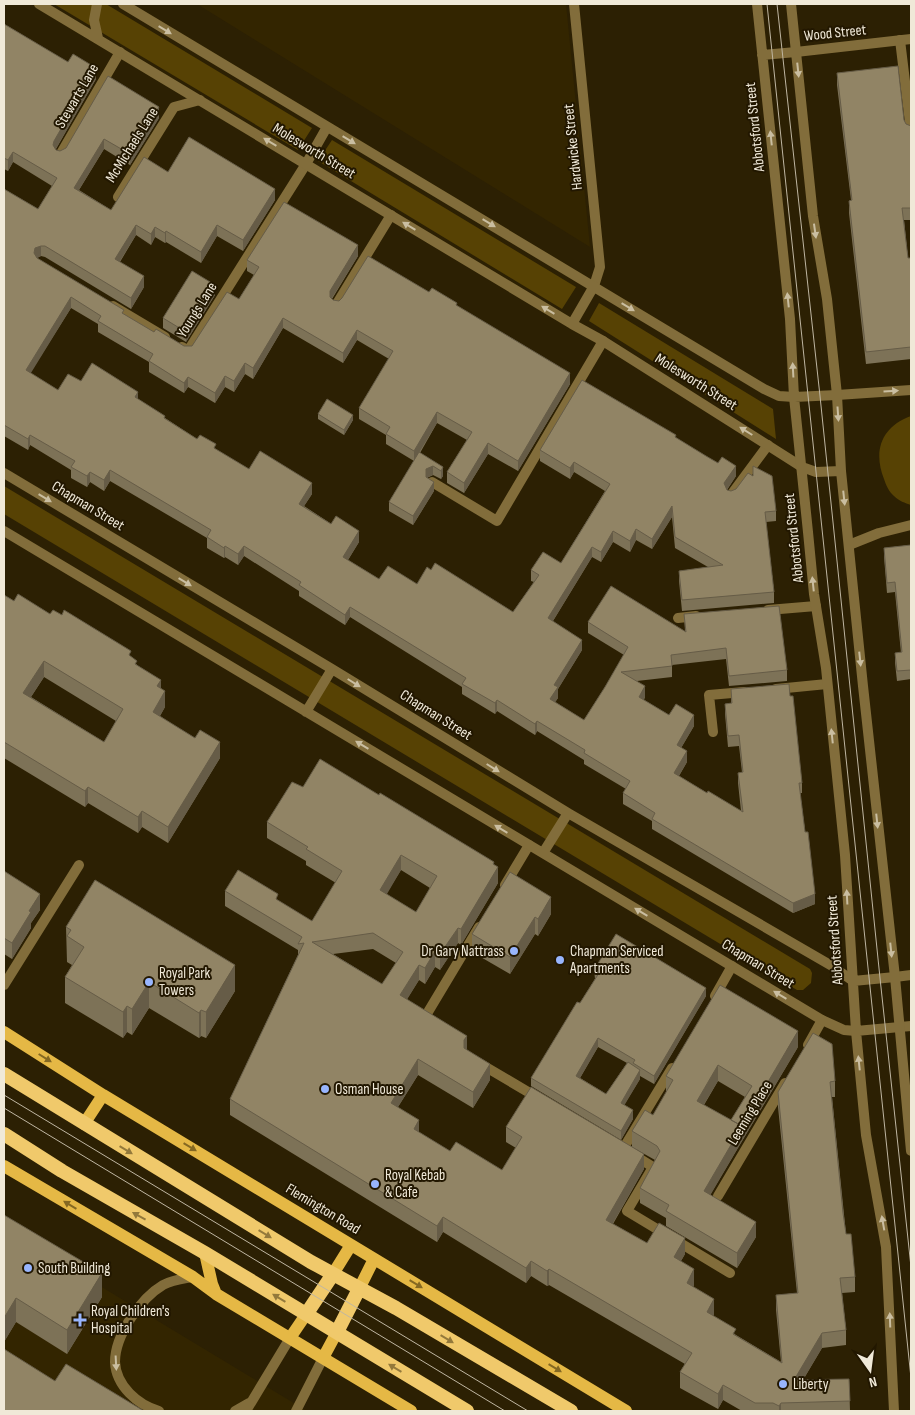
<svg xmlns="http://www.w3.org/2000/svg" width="915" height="1415" font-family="'Sofia Sans Condensed',sans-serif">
<rect width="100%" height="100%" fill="#2c2003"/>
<path fill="#332500" d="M197,4H566L590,247Z
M4,1228L307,1411H4Z"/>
<path fill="#574204" d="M54,4H106L312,128L298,150Z
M332,140L576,287L562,309L318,161Z
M599,303L773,409L776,439L589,321Z
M911,416V505C905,503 899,501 894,496C889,492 886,485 884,479C873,451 881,427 911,416Z
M4,486L810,969L812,973L811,983L803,990H797L4,514Z"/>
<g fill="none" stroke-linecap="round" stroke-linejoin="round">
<path stroke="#826d3b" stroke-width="10" d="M574,4L600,267L594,286
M900,40L911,131
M60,155L120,52
M118,197L174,107L200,100
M336,305L391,215
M113,306L165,337
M182,347L188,351L306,164
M432,482L497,521L603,341
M731,495L768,445
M768,610L816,606
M678,618L696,616
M776,689L827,684
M713,732L709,695L744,692
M505,885L529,845
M4,985L79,865
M715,996L732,966
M425,1017L479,927
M808,1045L822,1020
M479,1063L540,1099
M623,1149L672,1068
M632,1154L653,1167L627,1211L730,1273
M718,1196L785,1083
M159,1411C138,1405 116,1386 115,1362C115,1335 141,1298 163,1285C172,1280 182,1279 193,1277
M235,1411L249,1403
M246,1411L290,1338
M296,1411L323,1358"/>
<path stroke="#826d3b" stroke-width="10" d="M39,4L572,324L603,341L802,467
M97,4L94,20L98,38
M123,4L764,389L779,396L794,397
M796,52L911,39
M306,164L327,127
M572,324L594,286
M837,395L911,390
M4,473L332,669L568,813L832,966L853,981
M4,531L822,1020L844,1030L856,1031
M849,545L879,533L911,525
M306,712L332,669
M543,853L568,813
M895,977L911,975
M900,1027L911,1026"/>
<path stroke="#826d3b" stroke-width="10" d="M757,4L790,319L794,397L808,532L814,594L826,668L845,855L856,1031L866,1135L886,1247L894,1411
M791,4L813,216L827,299L837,395L841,471L863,686L895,977L911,1151
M762,55L796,52
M794,397L837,395
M802,467L816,472L841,471
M853,981L895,977
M856,1031L900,1027"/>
<path stroke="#e5b845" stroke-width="12" d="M4,1032L103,1095L626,1411
M84,1124L103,1095
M4,1166L193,1277L216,1294L411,1411
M205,1253L212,1284L216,1294
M333,1274L351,1245
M359,1289L374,1259
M290,1338L307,1313
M323,1358L337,1332"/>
<path stroke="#f0c96b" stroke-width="14" d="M4,1074L311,1262L396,1308L571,1411
M4,1134L62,1171L205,1253L467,1411
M307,1313L333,1274
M337,1332L359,1289"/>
<path stroke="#bfb6a2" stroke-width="1" d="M767,4L911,1378
M777,4L820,396L880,978L911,1267
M4,1095L528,1411
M4,1108L505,1411"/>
</g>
<path fill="#7d7257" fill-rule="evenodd" d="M4,24L96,79L56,149V150L60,151L159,118L130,165L104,149L79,190L111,210L168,172L275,200L243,251L217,236L201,263L166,242L165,243L155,237L151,245L136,235L120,262L144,287L131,309L45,257L41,256L37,258L124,314L154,332L184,346H192L239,299L254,275L247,271V260L358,256L332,299L333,300L339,301L429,292L457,306L570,384L518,471L488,454L464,493L447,483V472L467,440L437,423L420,453L443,467V476L441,479L433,475L427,478L434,491L413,525L389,511V502L414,461L386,444V435L359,419V408L389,359L357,340L343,363L283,328L253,379L245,374L234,392L225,387L215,403L188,387L184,393L149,372V362L98,332V324L71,308L30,373L58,390L81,381L138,399L165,418L197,439L249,469L312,494L304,506L359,542L348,560L379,579L417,584L513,612L534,582L531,581V570L561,563L605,491L574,472L570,479L540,461V450L676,438L736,476L727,490L776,511V521L766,522L774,592V603L682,611L679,581V571L708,567L675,548L672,517L652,549L636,540L630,552L613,542L601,562L592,557L553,621L582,650L558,689V698L555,702L584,720L605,687L624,655L588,633V622L685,631L684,614L787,670V681L729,686L726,659L672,665V677L637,681L645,697L644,700L669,715L694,726L681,748L687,762L679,776L707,793L741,811L738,783V773L742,772L739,746L728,747L725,714V704L731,703V689L802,783V793H800L815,904L793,913L652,829V821L623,804V793L626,789L584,764V760L537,731L535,735L497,711L495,714L462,694V687L350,617L345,625L299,596V591L244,556L238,565L225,557L224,558L207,548V538L110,481L104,491L90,482L87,487L71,478V470L30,445L28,450L4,436V189L38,209L52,186L13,162L8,171L4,169Z
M837,73L904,120L906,124L911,126V220H904L908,258H911V359L866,364L849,213V201L851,200L837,85Z
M215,295L186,342L163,328V318Z
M318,414L353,420L344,435L318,419Z
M911,545V679L897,681L895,663V653H901L895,592L887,593L884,557V548Z
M4,595L14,601L50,614L131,657L137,665L161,688L165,707L160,716L220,758L168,843L142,827L138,833L88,803L85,807L4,758ZM44,677L116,721L104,742L31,697Z
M303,787L494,865L498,883L461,945L458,943L440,970L435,967L425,984L419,980L407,999L467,1050L490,1080L473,1108L418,1075L398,1107L419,1133L450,1151L502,1170L516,1148L506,1142V1127L644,1169L613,1224L647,1243L685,1254L681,1261L694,1285L693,1287L714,1314L713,1316L736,1335L781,1362L776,1310V1295L797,1293L778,1107V1092L835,1081V1097H832L846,1234L855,1277V1292L842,1293L846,1330V1345L822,1348L803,1380L849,1379L850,1411H742L723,1400L718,1409L680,1388V1372L685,1364L549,1285L547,1286L531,1276L526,1283L443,1232L437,1242L230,1115V1099L298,955V950L225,906V891L278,901L312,921L336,883L306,865V861L267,838V822ZM401,870L430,888L416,912L386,894ZM373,949L396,963L382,984L333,954Z
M4,871L40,910L31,923V928L12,959L4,954Z
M510,872L551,914L538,936L535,934L510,974L472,952V934Z
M66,927L235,991L206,1038L201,1036L199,1038L149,1008L132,1035L127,1032L123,1038L65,1003V977L72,965L67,962Z
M594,970L706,996L654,1084L640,1076V1079L624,1105L633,1119L621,1140L531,1086V1078L580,1003L595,979ZM598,1047L627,1063L606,1094L580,1078Z
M798,1047L710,1195L756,1237L737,1268L666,1226V1218L640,1203V1188L655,1160L632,1147V1131L653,1115L667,1092L666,1091V1076ZM718,1081L745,1097L731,1120L704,1105Z
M4,1215L102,1297L67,1354L16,1322L4,1342Z"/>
<path fill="#665c47" d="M96,68V79L54,152L53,145L54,141Z
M159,107V118L130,165V154Z
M104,139V149L74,198V188Z
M13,152V162L8,171V160Z
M275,189V200L243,251V240Z
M136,225V235L115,269V259Z
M217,225V236L201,263V252Z
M155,227V237L151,245V234Z
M166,231V242L165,243V233Z
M358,245V256L330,301V291Z
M41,246V256L35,259L34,253L35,248Z
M144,276V287L131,309V298Z
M215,285V295L186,342V332Z
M71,297V308L26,381V370Z
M283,318V328L253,379V368Z
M357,330V340L343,363V353Z
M245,363V374L234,392V381Z
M570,373V384L518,471V461Z
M225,376V387L215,403V393Z
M188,377V387L184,393V383Z
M138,392V402L135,397Z
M437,412V423L414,461V451Z
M353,415V420L344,435V430Z
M30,435V445L28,450V439Z
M488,443V454L464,493V483Z
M574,462V472L570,479V468Z
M433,466V475L426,478V469Z
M736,466V476L724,494V483Z
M443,467V476L441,479V471Z
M110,470V481L104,491V480Z
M90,472V482L87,487V476Z
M434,482V491L413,525V516Z
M312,483V494L299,514V504Z
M672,506V517L652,549V539Z
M636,529V540L630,552V541Z
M359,531V542L343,568V557Z
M613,531V542L601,562V552Z
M225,546V557L224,558V548Z
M244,546V556L238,565V554Z
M592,547V557L548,629V618Z
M350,607V617L345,625V615Z
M582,640V650L558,689V698L550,710V699L554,685Z
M44,661V677L23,709V693Z
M161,680V695L157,686Z
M645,686V697L639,707V697Z
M165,691V707L153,728V712Z
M497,700V711L495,714V703Z
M694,715V726L677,755V745Z
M537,721V731L535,735V724Z
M220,742V758L168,843V827Z
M687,751V762L674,784V773Z
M88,787V803L85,807V791Z
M142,811V827L138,833V817Z
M401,855V870L380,906V890Z
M494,862V874L498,867V883L461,945V929Z
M40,894V910L31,923V928L12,959V943L29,911Z
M815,894V904L793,913V903Z
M551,897V914L538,936V919Z
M535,917V934L510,974V957Z
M458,928V943L440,970V954Z
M435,951V967L425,984V968Z
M235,965V991L206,1038V1012Z
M419,965V980L400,1011V995Z
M149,982V1008L132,1035V1009Z
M706,988V996L654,1084V1076Z
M127,1006V1032L123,1038V1012Z
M201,1010V1036L199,1038V1013Z
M798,1031V1047L742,1141V1126Z
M467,1036V1052L464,1055V1040Z
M598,1038V1047L576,1085V1076Z
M418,1059V1075L391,1118V1103Z
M490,1064V1080L473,1108V1092Z
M718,1065V1081L697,1116V1101Z
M640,1070V1079L621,1111V1103Z
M633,1110V1119L621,1140V1131Z
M419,1120V1136L414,1129Z
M742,1126V1141L704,1206V1191Z
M644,1154V1169L606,1235V1220Z
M443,1217V1232L437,1242V1226Z
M756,1222V1237L737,1268V1253Z
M685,1238V1254L674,1273V1257Z
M531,1261V1276L526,1283V1268Z
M549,1269V1285L547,1286V1271Z
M694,1269V1285L687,1298V1283Z
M102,1273V1297L67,1354V1330Z
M16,1298V1322L4,1342V1318Z
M714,1299V1314L707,1327V1312Z
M822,1333V1348L794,1395V1380Z
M723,1385V1400L718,1409V1394Z
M781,1403V1411H779V1406Z"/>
<path fill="#918465" stroke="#665c47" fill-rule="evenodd" d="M4,24L68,62L73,54L96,68L54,141L53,145L56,150L60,151L66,148L108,76L159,107L130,154L104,139L74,188L111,210L144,157L168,172L189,137L275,189L243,240L217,225L201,252L166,231L165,233L155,227L151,234L136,225L115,259L144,276L131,298L45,246H41L35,248L34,253L37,258L124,310L122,313L154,332L156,329L184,346H192L227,292L239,299L259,267L247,260L284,202L358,245L330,291V297L333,300L339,301L342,298L368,256L429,292L432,288L457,303L456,305L570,373L518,461L488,443L464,483L447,472L472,432L437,412L414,451L386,434L390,427L359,408L393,351L357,330L343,353L283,318L253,368L245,363L234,381L225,376L215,393L188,377L184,383L149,361L153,354L98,321L101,316L71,297L26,370L58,390L68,374L81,381L92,363L138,392L135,397L165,416L164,418L197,439L200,435L216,444L214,448L249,469L260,451L312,483L299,504L331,524L336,516L359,531L343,557L379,579L388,566L417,584L427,567L431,570L435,563L513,612L539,575L531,570L543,552L561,563L610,484L574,462L570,468L540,450L582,380L676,435L675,437L706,456L718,463L722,457L736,466L724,483L727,490L731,491L736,489L748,473L753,476V466L772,476L776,511L765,512L774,592L682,600L679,571L723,565L675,537L672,506L652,539L636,529L630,541L613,531L601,552L592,547L548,618L582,640L554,685L558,687L550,699L584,720L605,687L628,647L588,622L611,586L686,632L684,614L779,606L787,670L729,676L726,648L671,655L672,666L621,672L645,686L639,697L669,715L676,704L694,715L677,745L687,751L674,773L707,793L708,791L743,812L738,773L743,772L739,735L728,736L725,704L732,703L731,689L789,684L790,696H793L802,783H799L805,832H808L815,894L793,903L652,819L655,813L623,793L630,781L584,753L585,750L537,721L535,724L497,700L495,703L462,684L466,678L350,607L345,615L299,585L301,582L244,546L238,554L225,546L224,548L207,537L211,530L110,470L104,480L90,472L87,476L71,467L75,461L30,435L28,439L4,425V189L38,209L57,178L13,152L8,160L4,158Z
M898,66L904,120L906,124L911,126V208H902L908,258H911V347L866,352L849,201L852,200L837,73Z
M192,271L215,285L186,332L163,318Z
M327,399L353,415L344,430L318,414Z
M419,452L443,467L441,471L433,466L426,469V477L434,482L413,516L389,502Z
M911,545V670L897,671L895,653L902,652L895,582L887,583L884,548Z
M18,594L50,614L53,610L62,615L64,610L131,651L129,655L137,661L135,664L161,680L157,686L165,691L153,712L195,738L200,730L220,742L168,827L142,811L138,817L88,787L85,791L4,742V595L14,601ZM44,661L123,709L104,742L23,693Z
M320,759L379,795L380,793L494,862L493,864L498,867L461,929L458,928L440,954L435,951L425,968L419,965L400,995L467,1036L464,1040V1048L490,1064L473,1092L418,1059L391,1103L419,1120L414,1129L450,1151L456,1142L502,1170L522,1137L506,1127L531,1087L644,1154L606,1220L647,1243L659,1223L685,1238L674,1257L694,1269L687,1283L714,1299L707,1312L736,1329L733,1334L782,1363L776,1295L798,1293L778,1092L813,1033L832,1044L835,1081L830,1082L843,1213L846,1234H851L855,1277L840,1278L846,1330L822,1333L794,1380L849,1379L850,1401L781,1403L779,1406L773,1403H755L723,1385L718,1394L680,1372L692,1353L549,1269L547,1271L531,1261L526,1268L443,1217L437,1226L230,1099L304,943L298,944L302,937L225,891L238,870L278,894L276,899L312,921L342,871L306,849L308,847L267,822L292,782L303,787ZM401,855L437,876L416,912L380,890ZM373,933L403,952L382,984L312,942Z
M4,871L40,894L29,911L31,912L12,943L4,938Z
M510,872L551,897L538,919L535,917L510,957L472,934Z
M95,880L235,965L206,1012L201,1010L199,1013L149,982L132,1009L127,1006L123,1012L65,977L84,947L67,936L71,930L66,927Z
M616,934L706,988L654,1076L633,1063L635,1060L598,1038L576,1076L606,1094L628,1062L640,1070L621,1103L633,1110L621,1131L531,1078L577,1002L580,1003L599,973L594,970Z
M720,985L798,1031L742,1126L731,1120L752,1086L718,1065L697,1101L742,1126L704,1191L756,1222L737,1253L666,1211L669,1205L640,1188L660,1151L657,1146L632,1131L645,1110L653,1115L673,1080L666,1076Z
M4,1215L102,1273L67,1330L16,1298L4,1318Z
M4,1349L55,1381L66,1364L144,1411H4Z"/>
<defs><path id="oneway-solid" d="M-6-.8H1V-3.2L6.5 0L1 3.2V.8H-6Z" transform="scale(1.25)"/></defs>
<g fill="#cabea1">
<use href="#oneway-solid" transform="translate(165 30) rotate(31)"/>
<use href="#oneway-solid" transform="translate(798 70) rotate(84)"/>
<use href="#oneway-solid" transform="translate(771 138) rotate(-96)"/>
<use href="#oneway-solid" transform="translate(349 140) rotate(31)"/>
<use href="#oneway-solid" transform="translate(270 142) rotate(-149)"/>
<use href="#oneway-solid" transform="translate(489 223) rotate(31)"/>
<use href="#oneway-solid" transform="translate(409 226) rotate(-149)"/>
<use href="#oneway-solid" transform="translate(815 231) rotate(82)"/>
<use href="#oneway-solid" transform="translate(788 300) rotate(-96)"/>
<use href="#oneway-solid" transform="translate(628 307) rotate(31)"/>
<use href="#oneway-solid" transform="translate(548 310) rotate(-149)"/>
<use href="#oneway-solid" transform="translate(793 370) rotate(-93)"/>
<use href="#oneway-solid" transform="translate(891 391) rotate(-4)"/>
<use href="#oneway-solid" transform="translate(838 414) rotate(86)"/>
<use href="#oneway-solid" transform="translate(746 431) rotate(-148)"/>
<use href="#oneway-solid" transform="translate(45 498) rotate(31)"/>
<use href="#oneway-solid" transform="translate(844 498) rotate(84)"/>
<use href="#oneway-solid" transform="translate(185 582) rotate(31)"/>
<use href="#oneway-solid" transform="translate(813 584) rotate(-96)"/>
<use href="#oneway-solid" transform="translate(860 659) rotate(84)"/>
<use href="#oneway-solid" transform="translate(354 683) rotate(32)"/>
<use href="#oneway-solid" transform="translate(832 736) rotate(-96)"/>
<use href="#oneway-solid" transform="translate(362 745) rotate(-149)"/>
<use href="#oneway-solid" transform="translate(493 768) rotate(32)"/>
<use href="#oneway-solid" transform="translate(877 821) rotate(84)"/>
<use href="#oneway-solid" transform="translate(501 829) rotate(-149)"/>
<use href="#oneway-solid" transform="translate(847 897) rotate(-93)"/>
<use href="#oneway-solid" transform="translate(641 912) rotate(-149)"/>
<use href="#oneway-solid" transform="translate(891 950) rotate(84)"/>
<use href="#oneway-solid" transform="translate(780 995) rotate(-149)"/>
<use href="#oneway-solid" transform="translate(859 1063) rotate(-96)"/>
<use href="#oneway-solid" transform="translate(883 1223) rotate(-100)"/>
<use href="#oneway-solid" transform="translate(890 1320) rotate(-92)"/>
<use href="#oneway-solid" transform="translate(116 1363) rotate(87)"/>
</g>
<g fill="#846822">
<use href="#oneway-solid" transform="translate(45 1058) rotate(32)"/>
<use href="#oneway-solid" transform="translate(190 1147) rotate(31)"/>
<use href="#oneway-solid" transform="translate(70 1205) rotate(-149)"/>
<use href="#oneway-solid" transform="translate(416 1284) rotate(31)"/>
<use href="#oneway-solid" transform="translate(555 1368) rotate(31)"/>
</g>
<g fill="#93793b">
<use href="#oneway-solid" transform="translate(126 1150) rotate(31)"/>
<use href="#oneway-solid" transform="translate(139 1216) rotate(-151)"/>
<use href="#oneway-solid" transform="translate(265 1234) rotate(31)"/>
<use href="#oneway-solid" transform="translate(279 1298) rotate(-149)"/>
<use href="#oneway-solid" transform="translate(447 1339) rotate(31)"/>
<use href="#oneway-solid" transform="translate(395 1368) rotate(-149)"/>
</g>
<g fill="#98b5fd" stroke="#221700" stroke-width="2">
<circle cx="514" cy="951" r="5"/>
<circle cx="560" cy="960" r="5"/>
<circle cx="149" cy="982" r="5"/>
<circle cx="325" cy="1089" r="5"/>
<circle cx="375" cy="1184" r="5"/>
<circle cx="28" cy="1268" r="5"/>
<path d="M77.5 1312.5h5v5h5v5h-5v5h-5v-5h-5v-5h5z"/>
<circle cx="783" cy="1384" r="5"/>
</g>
<g text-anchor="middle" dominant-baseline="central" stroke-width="4" stroke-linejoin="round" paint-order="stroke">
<g font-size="15" fill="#f0e9d8" stroke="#221700">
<text transform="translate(835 33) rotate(-6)">Wood Street</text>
<text transform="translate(77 96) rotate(-60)">Stewarts Lane</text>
<text transform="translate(755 127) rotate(-96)">Abbotsford Street</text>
<text transform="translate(132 145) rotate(-58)">McMichaels Lane</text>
<text transform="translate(573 147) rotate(-96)">Hardwicke Street</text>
<text transform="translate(314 151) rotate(31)">Molesworth Street</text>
<text transform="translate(197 310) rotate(-58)">Youngs Lane</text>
<text transform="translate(696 382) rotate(32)">Molesworth Street</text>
<text transform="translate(88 506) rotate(31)">Chapman Street</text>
<text transform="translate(794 538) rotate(-96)">Abbotsford Street</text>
<text transform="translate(436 715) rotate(32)">Chapman Street</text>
<text transform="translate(835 940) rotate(-94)">Abbotsford Street</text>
<text transform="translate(758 964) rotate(31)">Chapman Street</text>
<text transform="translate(750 1113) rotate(-59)">Leeming Place</text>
<text transform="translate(323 1209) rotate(31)">Flemington Road</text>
</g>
<g font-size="15" fill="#f0e9d8" stroke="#221700" text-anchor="start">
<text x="504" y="951" text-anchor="end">Dr Gary Nattrass</text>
<text x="570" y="951">Chapman Serviced<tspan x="570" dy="17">Apartments</tspan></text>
<text x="159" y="973">Royal Park<tspan x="159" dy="17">Towers</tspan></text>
<text x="335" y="1089">Osman House</text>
<text x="385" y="1175">Royal Kebab<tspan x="385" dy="17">&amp; Cafe</tspan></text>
<text x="38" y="1268">South Building</text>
<text x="91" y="1311">Royal Children's<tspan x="91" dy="17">Hospital</tspan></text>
<text x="793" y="1384">Liberty</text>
</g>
</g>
<rect width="915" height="1415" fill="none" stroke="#f0e9d8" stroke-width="10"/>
<g transform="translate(870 1370) rotate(166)" stroke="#221700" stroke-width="4" paint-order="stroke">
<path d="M0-4L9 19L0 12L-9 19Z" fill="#f0e9d8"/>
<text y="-8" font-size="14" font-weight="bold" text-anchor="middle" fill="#f0e9d8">N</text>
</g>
</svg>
